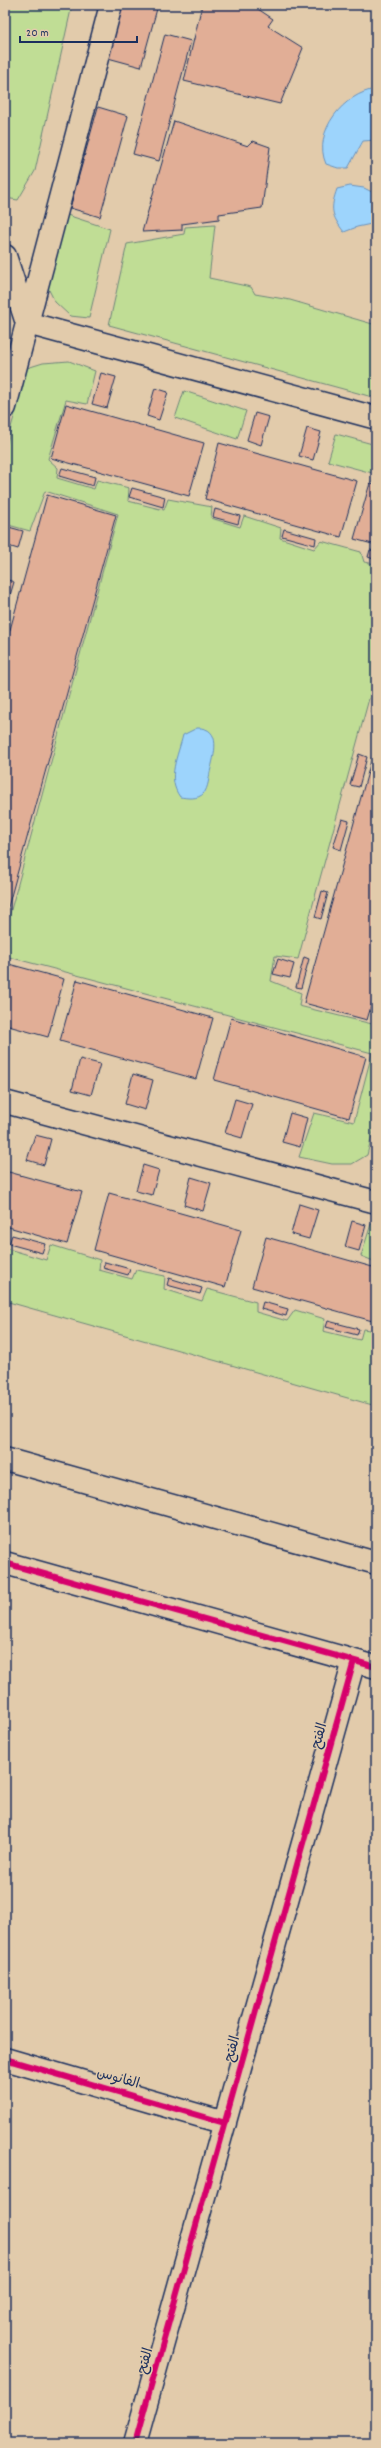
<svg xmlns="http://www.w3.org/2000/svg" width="381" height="2448" font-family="Dekko,'Playpen Sans Arabic',sans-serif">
<rect width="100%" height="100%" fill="#e2cbab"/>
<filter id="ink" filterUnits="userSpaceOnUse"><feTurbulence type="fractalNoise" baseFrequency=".025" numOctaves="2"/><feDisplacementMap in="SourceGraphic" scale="8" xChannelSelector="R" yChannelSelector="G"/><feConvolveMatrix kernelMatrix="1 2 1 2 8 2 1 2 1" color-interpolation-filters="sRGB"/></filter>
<g filter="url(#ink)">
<path fill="#c0dd95" stroke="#6e867a" d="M5,5H72L35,171L18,200L5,198Z
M67,215L110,229L89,318L70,316L55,302L47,286Z
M215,225L209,278L251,287L255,294L290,300L376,325V398L109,325L127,244L184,234L185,227Z
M69,361L95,371L87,404L66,400L48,459L58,468L57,478L94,489L97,480L129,488L128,501L164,510L168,499L212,507L211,518L240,527L244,516L281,528L280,538L314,549L321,541L361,552L364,562L376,564V673L298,959L275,956L271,981L301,993L299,1006L372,1024L376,1008V1120L367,1155L352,1164H332L299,1157L314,1113L354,1122L372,1053L5,956V932L118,514L45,491L30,531L5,524V450L27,368L43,363Z
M184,391L246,411L237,439L175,418Z
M336,434L376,445V474L328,461Z
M376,1223V1262L361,1256L371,1224Z
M51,1245L100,1260L99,1270L132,1279L136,1270L165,1276L164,1289L202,1301L207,1289L256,1302V1312L287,1321L295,1310L325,1319L323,1331L360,1340L363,1329L376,1331V1406L5,1301V1248L46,1260Z"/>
<path fill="#9dd4fc" stroke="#6992bd" d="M376,89V140L363,141L348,168H338L326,164C312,132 344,93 376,89Z
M350,186L364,188L376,194V223L357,227L344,232C331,215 330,209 337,189Z
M197,728C223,727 214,756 210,772C209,778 208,788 204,793C198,800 187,798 180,797C166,778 178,756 183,735Z"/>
<path fill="#e1ae96" stroke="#1b2f5e" d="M123,5H158L141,67L108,58Z
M202,5H252L273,19L268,26L303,48L280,104L184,81Z
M165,34L191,41L159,161L133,154Z
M98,107L128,116L100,217L70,208Z
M174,121L248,146L253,141L270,147L262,208L219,214V219L182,224V230L142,232Z
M101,373L116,377L107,408L92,404Z
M155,388L168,392L159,420L147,416Z
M66,404L204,443L189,496L51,458Z
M255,413L269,417L261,445L247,440Z
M307,428L321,432L313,460L299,456Z
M219,443L357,481L341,537L205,499Z
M62,468L95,477L93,486L59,476Z
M370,483L376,484V545L354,539Z
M132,488L165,497L163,507L129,497Z
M47,495L116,515L5,918V648Z
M215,509L240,516L238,524L213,517Z
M5,526L23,531L18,549L5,545Z
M284,529L316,538L315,545L282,536Z
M370,550L376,551V560L368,557Z
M5,579L14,582L8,602L5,601Z
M376,690V714L370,712Z
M376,743V989L367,1020L304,1003Z
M359,754L367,757L359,787L350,785Z
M342,819L349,821L341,850L333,847Z
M322,891L328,893L321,919L315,917Z
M304,957L309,959L301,988L296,987Z
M278,959L294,964L290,978L273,974Z
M5,963L64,979L48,1037L5,1025Z
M77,980L213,1018L196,1079L60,1041Z
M231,1018L366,1057L349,1118L214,1080Z
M80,1059L100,1064L91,1095L72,1090Z
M133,1074L153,1080L145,1110L125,1104Z
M235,1099L252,1104L242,1138L225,1133Z
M290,1113L307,1118L300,1147L282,1142Z
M35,1135L51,1139L44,1165L27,1160Z
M143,1165L159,1170L152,1195L136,1191Z
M5,1171L82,1192L67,1244L5,1226Z
M191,1177L211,1183L203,1211L184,1205Z
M109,1193L241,1230L225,1287L94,1250Z
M299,1204L318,1210L309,1239L291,1234Z
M352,1221L366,1225L359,1251L345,1247Z
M12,1235L45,1244L42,1253L9,1244Z
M266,1237L376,1268V1322L252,1287Z
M105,1262L130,1269L128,1275L103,1268Z
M169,1278L202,1288L200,1294L167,1285Z
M263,1302L288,1309L286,1316L261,1309Z
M328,1321L359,1329L357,1335L326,1327Z"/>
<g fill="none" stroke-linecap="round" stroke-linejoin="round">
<defs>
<path id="minor" d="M5,256L27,323L376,418
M5,407L111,5
M5,1102L376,1202
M5,1459L376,1563
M5,1563L376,1667
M5,2059L225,2123
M135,2443L354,1661"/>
</defs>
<use href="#minor" stroke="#1b2f5e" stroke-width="25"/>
<use href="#minor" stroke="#e2cbab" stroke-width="22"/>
<defs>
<path id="cycleway" d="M5,1563L376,1667
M5,2059L225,2123
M135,2443L354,1661"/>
</defs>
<use href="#cycleway" stroke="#e2cbab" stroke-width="8"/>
<use href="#cycleway" stroke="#d6006c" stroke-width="6"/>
</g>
</g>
<g text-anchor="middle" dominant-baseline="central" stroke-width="3" stroke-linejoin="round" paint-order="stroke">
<g font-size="14" fill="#1b2f5e" stroke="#e2cbab">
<text transform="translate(320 1736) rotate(-74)">الفتح</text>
<text transform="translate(233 2049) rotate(-74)">الفتح</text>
<text transform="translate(118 2079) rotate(16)">الفانوس</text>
<text transform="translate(146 2361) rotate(-74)">الفتح</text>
</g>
</g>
<rect width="381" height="2448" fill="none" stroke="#e2cbab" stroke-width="20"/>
<rect x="10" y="10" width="361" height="2428" fill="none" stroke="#1b2f5e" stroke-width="1.5" filter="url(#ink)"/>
<path d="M20 36v6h117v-6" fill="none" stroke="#1b2f5e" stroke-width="2"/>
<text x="26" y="36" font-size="12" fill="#1b2f5e" stroke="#e2cbab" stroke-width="3" paint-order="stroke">20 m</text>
</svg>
